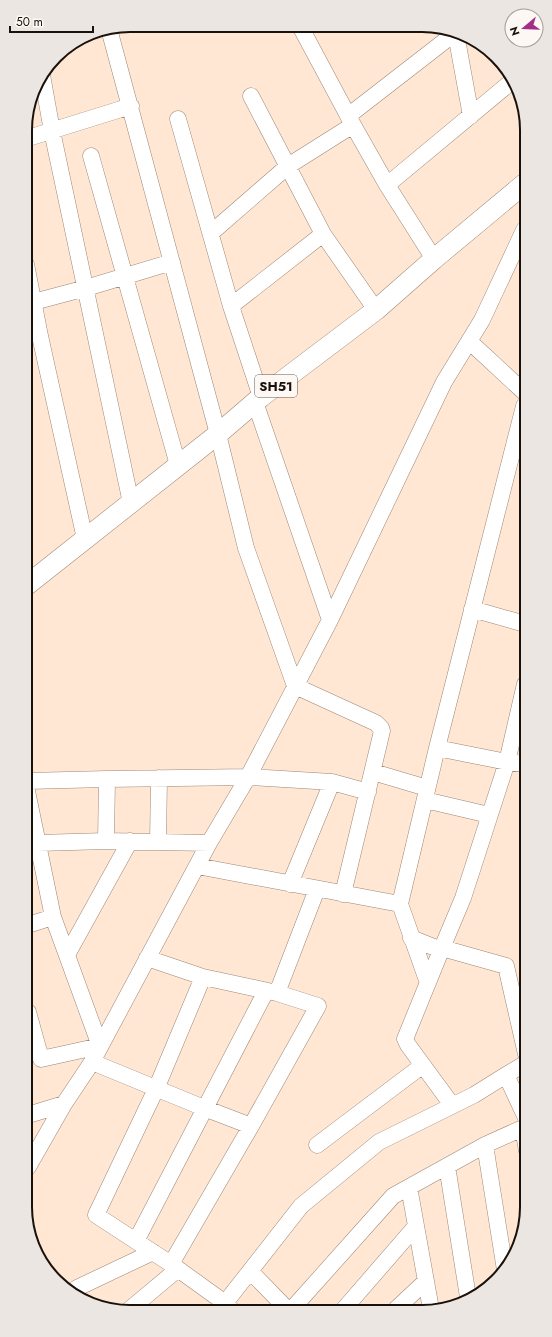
<svg xmlns="http://www.w3.org/2000/svg" width="552" height="1337" font-family="Jost,sans-serif">
<rect width="100%" height="100%" fill="#ffe7d4"/>
<g fill="none" stroke-linecap="round" stroke-linejoin="round">
<defs>
<path id="minor" d="M300,26L353,125L387,185L434,259
M109,29L218,434L246,548L295,686L376,723L381,728L382,731L343,894
M456,34L471,116
M42,75L52,131L131,503
M251,96L323,234L376,310
M348,116L455,33
M178,119L231,306L261,397
M25,139L131,106
M91,156L178,465
M387,185L511,82
M211,233L288,166L353,125
M26,264L40,336L85,539
M26,304L86,288L172,262
M231,306L323,234
M469,341L524,392
M255,402L330,620
M472,609L525,624
M525,684L507,762L463,898L442,948L506,966L526,1054
M437,748L507,762L525,764
M373,772L427,788
M27,781L107,779L248,777L332,782L290,884
M332,782L368,792
M27,791L53,917L100,1046L41,1059L28,1012
M425,800L489,815
M106,841L107,779
M158,842L159,778
M38,843L106,841L209,843
M197,866L400,904L437,748L524,406
M400,904L428,983
M28,925L53,917
M411,938L441,950
M442,948L405,1039L408,1045L452,1105
M67,955L130,841
M147,958L203,977
M92,1062L204,1108L251,1126L318,1006L277,993L317,889
M526,1063L506,1075L527,1120
M28,1115L64,1104
M523,1128L527,1151
M317,1145L423,1065
M447,1166L468,1297
M28,1167L64,1104L92,1062L209,843L248,777L330,620L444,382L482,320L524,230
M409,1187L431,1309
M136,1241L266,991
M171,1264L251,1126
M505,1270L485,1145L527,1126
M250,1271L287,1309
M77,1288L153,1252
M231,1309L225,1303L171,1264L96,1215L156,1089L203,977L277,993
M292,1309L393,1196L485,1145
M344,1309L416,1226
M396,1309L426,1281
M129,1310L178,1269
M218,1310L225,1303L301,1206L379,1142L474,1095L506,1075"/>
<path id="major" d="M27,585L218,434L261,397L376,310L434,259L524,184"/>
</defs>
<use href="#minor" stroke="#9c8775" stroke-width="17"/>
<use href="#major" stroke="#9c8775" stroke-width="21"/>
<use href="#minor" stroke="#fff" stroke-width="16"/>
<use href="#major" stroke="#fff" stroke-width="20"/>
</g>
<g text-anchor="middle" dominant-baseline="central" stroke-width="4" stroke-linejoin="round" paint-order="stroke">
<rect fill="#fdf8f4" stroke="#5d5650" stroke-width="1" x="255" y="375" width="42" height="22" rx="3"/>
<g font-size="13" font-weight="bold" fill="#19110a">
<text x="276" y="386">SH51</text>
</g>
</g>
<path d="M0 0H552V1337H0ZM130 32H422A98 98 0 0 1 520 130V1207A98 98 0 0 1 422 1305H130A98 98 0 0 1 32 1207V130A98 98 0 0 1 130 32Z" fill="#ebe6e1" fill-rule="evenodd"/>
<path fill="none" stroke="#19110a" stroke-width="2" d="M130 32H422A98 98 0 0 1 520 130V1207A98 98 0 0 1 422 1305H130A98 98 0 0 1 32 1207V130A98 98 0 0 1 130 32Z"/>
<g transform="translate(524 28) rotate(251)"><circle r="19" fill="#fdf8f4" stroke="#a29c96"/>
<path d="M0-3L7 15L0 10L-7 15Z" fill="#a32e87"/>
<text y="-6" font-size="11" font-weight="bold" text-anchor="middle" fill="#19110a">N</text>
</g>
<path d="M10 26v6h83v-6" fill="none" stroke="#19110a" stroke-width="2"/>
<text x="16" y="26" font-size="12" fill="#19110a" stroke="#fdf8f4" stroke-width="3" paint-order="stroke">50 m</text>
</svg>
